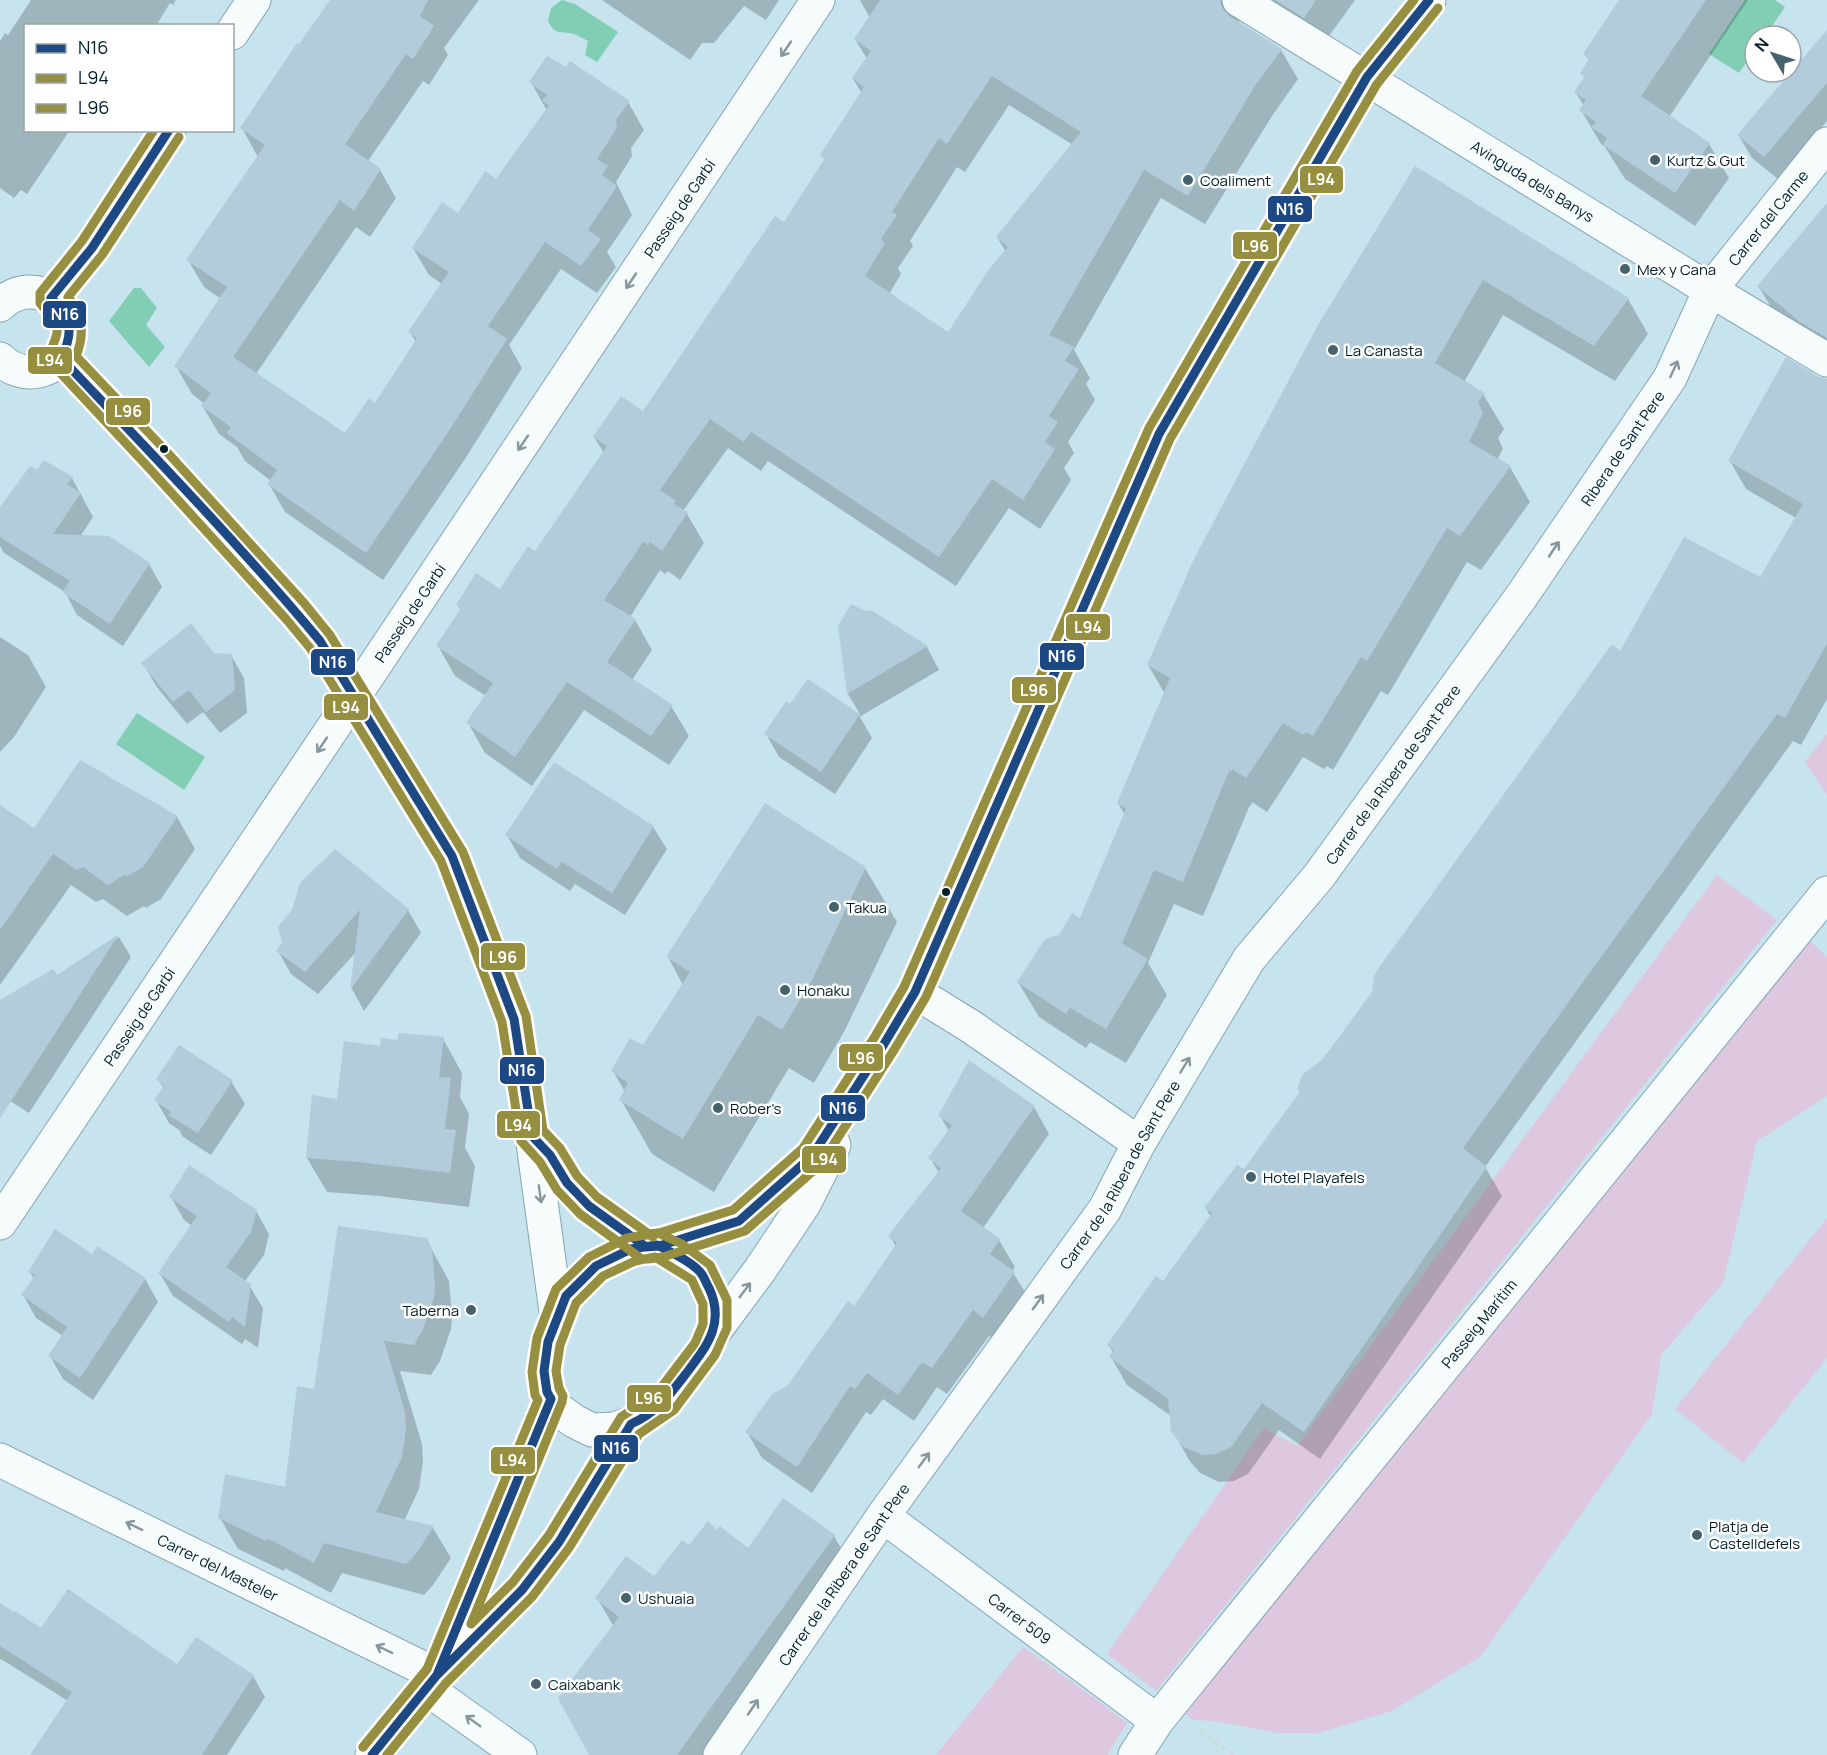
<svg xmlns="http://www.w3.org/2000/svg" width="1827" height="1755" font-family="Manrope,sans-serif">
<rect width="100%" height="100%" fill="#c6e3ee"/>
<path fill="#ddc8e0" d="M1827,734V795L1805,762Z
M1717,875L1777,920L1156,1691L1107,1654L1264,1428L1297,1446Z
M1805,936L1827,957V1096L1757,1141L1723,1283L1661,1355L1652,1414L1481,1656L1392,1711L1318,1733H1277L1215,1721L1193,1720L1178,1708Z
M1827,1218V1358L1743,1463L1675,1409Z
M1023,1647L1082,1689L1127,1723L1107,1755H936Z"/>
<path fill="#82ceb5" d="M562,0L575,4L618,32L597,62L585,55L588,41C584,39 579,36 574,34C560,30 556,37 548,21L551,8Z
M1745,0H1775L1785,7L1765,36H1755V50L1739,73L1709,54Z
M134,288H141L157,308L146,325L165,347L149,367L109,321Z
M137,713L205,757L184,790L116,744Z"/>
<path fill="#0003" fill-rule="evenodd" d="M31,0H176L173,5L170,3L156,26H26V130H70L27,194L21,190L14,198L0,188V41L5,33L8,35Z
M332,0H479L444,48L448,55L429,85L423,81L368,161L380,170L396,198L370,237L356,227L256,374L345,435L376,405L416,342L410,332L442,284L429,275L413,248L459,215L497,181L547,111L531,82L628,102L644,130L631,148L632,156L616,182L632,215L607,252L616,267L597,293L561,269L509,345L522,368L465,459L383,580L285,512L269,484L271,481L245,461L237,447L219,434L203,407L205,404L192,394L176,366L221,299L204,287L188,260L258,157L242,128Z
M602,0H779L766,20L744,6L714,43H702L690,60Z
M860,0H1355L1321,47L1248,13L1239,21V23L1281,50L1298,79L1272,116L1205,224L1161,198L1074,350L1090,378L1086,384L1095,400L1068,442L1074,453L1064,468L1071,480L1040,529L1009,508L956,586L768,461L761,471L728,448L683,511L687,514L704,543L680,580L668,571L665,574L660,570L630,617L635,620L652,650L632,680L671,706L689,736L669,765L584,710L532,786L485,753L468,723L486,696L455,676L438,646L461,611L458,605L500,591L536,553L604,453L594,437L643,413L784,224L825,161L822,155L862,93L853,79L867,59L855,39L870,18ZM1009,105L1073,145L997,237L1006,252L948,334L889,294L901,274L898,268L913,246L910,241L957,167L965,172Z
M1621,0H1748L1669,117L1709,144L1729,178L1695,226L1625,179L1605,147L1601,144L1581,110L1584,106L1576,93L1585,79L1582,73L1589,61L1585,54Z
M1827,33V121L1778,179L1752,158L1739,136Z
M1415,169L1628,299L1648,334L1615,381L1503,315L1464,382L1483,394L1504,429L1498,438L1503,449L1497,460L1510,467L1530,502L1481,570L1467,562L1388,695L1381,691L1333,770L1327,766L1324,769L1303,757L1267,812L1252,802L1251,806L1250,805L1203,916L1174,904L1148,963L1167,995L1126,1063L1090,1042L1086,1048L1039,1017L1018,982L1060,936L1081,920L1125,815L1118,803L1165,694L1148,665Z
M1827,205V355L1775,314L1759,287Z
M1817,377L1827,380V699L1801,745L1793,741L1485,1167L1502,1196L1320,1459L1279,1430L1248,1474L1234,1481L1219,1482L1200,1473L1189,1460L1173,1431L1171,1416L1127,1385L1111,1357L1113,1353L1109,1345L1164,1283L1211,1217L1206,1209L1244,1171L1620,653L1761,579L1796,518L1746,489L1730,461Z
M44,462L72,478L93,517L80,537L149,564L162,587L123,646L77,615L65,592L4,553L0,546V510L37,472Z
M871,611L927,647L939,670L861,716L848,694L839,627Z
M0,637L28,655L46,687L14,737L0,752Z
M213,654L231,655L244,678L247,713L220,733L203,712L187,724L156,686L143,663Z
M808,681L861,716L860,717L872,738L835,794L779,757L766,734L791,706Z
M0,806L34,830L177,817L195,849L161,899L146,908L144,906L127,916L103,899L96,902L71,885L0,985Z
M653,827L667,849L625,915L575,884L570,891L520,858L507,835Z
M865,868L897,922L844,1032L814,1083L789,1068L714,1192L652,1154L621,1100L625,1092L613,1071L644,1047L683,985L668,957Z
M302,883L408,910L421,933L364,1011L352,989L357,951L318,994L291,974L278,951L284,944Z
M119,937L131,957L29,1113L10,1101L0,1118V1001L57,978Z
M443,1039L462,1073L460,1097L469,1114L465,1148L475,1166L469,1207L379,1196L327,1192L307,1158L338,1101L382,1048L399,1042Z
M158,1079L231,1081L245,1104L211,1155L183,1137L179,1130L169,1123L156,1100L164,1089Z
M1034,1107L1049,1134L983,1228L999,1240L1015,1267L1012,1271L1030,1300L999,1343L989,1336L947,1394L937,1387L914,1421L883,1399L871,1415L866,1412L812,1493L762,1458L747,1432L788,1387L855,1308L896,1247L890,1236L939,1173L930,1158L949,1131L940,1116Z
M171,1197L256,1211L269,1234L264,1255L245,1281L249,1285L263,1308L258,1348L245,1339L242,1344L173,1296L160,1274L192,1226L184,1220Z
M426,1239L449,1281L452,1316L451,1329L440,1361L431,1375L400,1371L422,1444L423,1461L419,1489L404,1521L433,1528L451,1558L433,1585L424,1595L342,1573L331,1593L285,1568L284,1571L238,1549L220,1518L286,1489L316,1391Z
M93,1256L145,1279L158,1302L93,1400L63,1379L50,1356L63,1336L36,1318L23,1295L34,1279L30,1272Z
M717,1532L748,1550L834,1536L851,1566L715,1755H591L614,1627L597,1598L654,1578L689,1547Z
M0,1605L41,1630L178,1666L253,1676L265,1697L227,1755H33L68,1701L1,1659L0,1660Z"/>
<path fill="#b2ccdb" fill-rule="evenodd" d="M330,0H428L420,16L434,26L413,59L406,54L345,144L381,169L354,211L340,200L233,357L345,433L369,398L375,403L417,338L408,332L449,272L412,248L442,202L458,213L485,171L496,179L549,105L542,101L547,95L529,82L547,56L566,67L570,61L630,101L616,120L617,128L597,159L608,166L602,175L617,186L588,230L601,239L581,266L545,242L488,326L507,339L449,431L366,553L267,484L277,470L227,433L231,427L201,406L211,393L174,366L227,287L186,260L265,145L240,128L297,43L299,44Z
M880,0H1220L1222,8L1229,16L1282,49L1255,86L1188,196L1144,170L1049,335L1074,347L1065,361L1079,369L1049,416L1058,422L1045,442L1055,449L1023,500L992,479L939,557L751,432L744,442L710,419L660,490L676,501L674,504L688,512L662,551L650,542L648,545L643,542L604,600L636,619L607,662L673,705L651,736L567,682L515,757L466,723L493,683L436,646L461,608L456,605L476,573L500,589L528,546L535,551L607,446L593,437L621,396L643,411L775,216L784,222L825,158L820,155L864,87L852,78L871,51L854,39ZM992,76L1081,132L996,237L1008,247L990,268L948,332L865,276L885,243L881,239L897,215L892,212L939,138L947,144Z
M1275,0H1316L1304,18Z
M1619,0H1706L1641,96L1710,143L1675,193L1603,145L1607,138L1591,127L1596,122L1579,110L1586,100L1574,92L1584,77L1580,73L1589,59L1583,54Z
M1827,30V83L1764,157L1737,135Z
M1415,166L1629,298L1594,346L1483,280L1435,363L1485,393L1478,402L1483,413L1469,442L1511,466L1460,536L1447,528L1367,661L1361,657L1313,736L1306,732L1304,735L1283,723L1246,778L1232,769L1231,772L1229,771L1183,882L1154,870L1122,943L1148,959L1106,1029L1070,1008L1066,1014L1017,982L1045,939L1059,935L1072,913L1080,918L1126,809L1117,803L1170,678L1147,665L1194,559L1318,325Z
M1827,203V338L1800,322L1757,286Z
M1786,357L1817,376L1827,379V644L1785,718L1777,714L1463,1148L1487,1167L1304,1432L1262,1403L1232,1446L1217,1454L1202,1455L1182,1446L1171,1431L1168,1399L1109,1357L1114,1350L1107,1345L1156,1276L1163,1281L1212,1213L1204,1208L1237,1165L1244,1169L1299,1093L1298,1086L1303,1074L1322,1060L1372,992L1374,976L1378,969L1612,644L1620,651L1684,537L1760,577L1803,504L1728,461Z
M44,460L73,477L67,484L81,493L53,534L109,536L150,563L110,624L62,592L70,581L0,537V507L30,466L37,470Z
M851,604L866,611L871,610L928,646L847,694L838,626Z
M191,623L214,653L232,654L235,690L206,712L189,690L173,702L141,663Z
M808,679L860,714L821,772L764,734L786,701L790,704Z
M80,760L178,816L143,867L127,876L124,875L108,885L83,867L77,870L53,854L0,930V805L34,828Z
M554,762L654,826L612,893L562,862L557,869L505,835Z
M765,803L866,867L813,978L782,1030L758,1015L683,1139L619,1100L628,1083L611,1071L630,1038L643,1045L690,972L666,957Z
M335,849L409,909L350,990L360,910L305,972L276,951L282,943L278,927L292,910L300,883Z
M119,934L34,1066L0,1118V1000L53,969L57,975Z
M399,1033L444,1037L439,1077L451,1078L445,1129L456,1130L450,1173L358,1162L306,1158L312,1095L337,1099L344,1041L380,1046L381,1038L397,1040Z
M179,1045L233,1080L198,1133L168,1115L171,1112L154,1100L164,1086L156,1079Z
M969,1060L1035,1106L961,1211L1000,1239L990,1254L1015,1272L983,1318L973,1310L932,1368L922,1362L898,1395L867,1373L855,1389L850,1386L797,1467L745,1432L772,1394L787,1386L848,1301L854,1306L897,1243L888,1236L941,1168L928,1158L952,1125L938,1116Z
M189,1165L257,1210L251,1232L226,1267L251,1284L245,1327L232,1317L229,1322L158,1273L197,1216L169,1197Z
M338,1226L427,1238L432,1249L435,1284L434,1298L423,1329L414,1345L384,1341L405,1412L406,1429L402,1457L376,1512L434,1526L416,1554L406,1564L324,1543L314,1563L267,1538L266,1541L218,1518L225,1474L285,1487L297,1386L314,1389Z
M55,1229L92,1254L97,1246L146,1278L80,1378L48,1356L67,1327L21,1295L35,1275L28,1272Z
M783,1498L835,1535L677,1755H589L558,1698L619,1617L595,1598L626,1556L654,1576L682,1540L689,1545L708,1521L717,1530L720,1526L748,1548Z
M68,1589L177,1664L196,1637L254,1675L202,1755H30L72,1692L0,1646V1603L14,1612L15,1611L41,1628Z"/>
<g fill="none" stroke-linecap="round" stroke-linejoin="round">
<defs>
<g id="minor">
<path id="s1" d="M1239,0L1710,290L1827,360"/>
<path d="M232,33L254,0"/>
<path d="M51,298L92,248L169,130"/>
<path d="M0,305C35,270 90,312 63,353C57,363 49,369 38,371C24,374 10,369 0,359"/>
<path d="M61,358L157,459L295,611L320,641L452,856L514,1019L532,1136L557,1319"/>
<path d="M915,992L970,1026L1139,1143"/>
<path d="M533,1137L550,1155L567,1183L589,1206L646,1247"/>
<path id="s2" d="M0,1223L353,698L818,0"/>
<path d="M657,1245L676,1255L701,1272L715,1301V1326L705,1349L665,1402L638,1421L614,1429L592,1430L574,1421L556,1408L547,1392L544,1371L548,1342L566,1296L596,1266L631,1249Z"/>
<path d="M659,1246L739,1221L812,1156L884,1044L915,992L1159,434L1367,77L1429,0"/>
<path d="M711,1336L760,1270L804,1204L834,1145"/>
<path id="s3" d="M0,1460L437,1675"/>
<path id="s4" d="M883,1516L1157,1721"/>
<path d="M443,1660L551,1399"/>
<path d="M426,1688L520,1755"/>
<path d="M372,1755L437,1675L522,1590L559,1542L631,1424"/>
<path id="s5" d="M720,1755L883,1516L1105,1209L1139,1143L1249,959L1319,876L1521,597L1670,378L1710,290L1827,144"/>
<path id="s6" d="M1135,1755L1157,1721L1827,893"/>
</g>
</defs>
<use href="#minor" stroke="#85a6b1" stroke-width="35"/>
<path stroke="#cfdade" stroke-width="4" stroke-dasharray="4.5 4.5" stroke-linecap="butt" d="M1200,1731L1234,1755"/>
<use href="#minor" stroke="#f6fbfc" stroke-width="33"/>
<defs>
<path id="bus-1" d="M169,130L92,248L51,298C72,317 74,333 61,358C149,451 238,543 320,641L452,856L514,1019L532,1136L550,1155L567,1183L589,1206L646,1247
M657,1245C670,1252 691,1261 700,1272C704,1276 706,1283 709,1288C726,1324 706,1347 685,1375C669,1396 656,1413 631,1424L559,1542L522,1590L437,1675L551,1399L547,1392L544,1371L548,1342L566,1296L596,1266L631,1249Z
M646,1247L659,1246L739,1221L812,1156L884,1044L915,992L1159,434L1367,77L1429,0
M372,1755L437,1675"/>
<path id="bus-2" d="M154,130L82,241L40,293V303C44,309 50,313 54,319C64,335 47,347 50,362L148,467L286,619L310,648L441,861L502,1022L521,1141L540,1162L557,1190L580,1214L639,1257
M648,1259L663,1257L745,1231L821,1164L894,1050L926,997L1170,439L1377,84L1438,8
M363,1747L427,1669L538,1400L535,1395L532,1372L537,1338L556,1289L589,1257L627,1238L658,1233L682,1244L710,1265L727,1300V1328L715,1355L674,1410L639,1434L569,1548L532,1597L446,1683L387,1755"/>
<path id="bus-3" d="M179,137L102,255L68,297C83,315 85,334 76,356L166,451L304,603L330,635L463,852L526,1016L543,1130L560,1148L577,1176L597,1197L653,1237
M644,1235L659,1233L733,1210L803,1148L874,1038L904,987L1149,428L1357,71L1414,0
M655,1257L692,1280L703,1304V1324L695,1343L657,1393L621,1417L549,1535L513,1582L471,1624L562,1402L563,1396L559,1388L556,1371L560,1345L576,1303L603,1276L635,1261Z
M363,1747L427,1669
M387,1755L446,1683"/>
</defs>
<use href="#bus-1" stroke="#fff" stroke-width="14"/>
<use href="#bus-2" stroke="#fff" stroke-width="14"/>
<use href="#bus-3" stroke="#fff" stroke-width="14"/>
<use href="#bus-1" stroke="#1c4883" stroke-width="9"/>
<use href="#bus-2" stroke="#958f3f" stroke-width="9"/>
<use href="#bus-3" stroke="#958f3f" stroke-width="9"/>
</g>
<defs><path id="oneway-shaft" d="M-6 0H5M1.5-3L5.5 0L1.5 3" fill="none" stroke-width="1.6" stroke-linecap="round" stroke-linejoin="round" transform="scale(1.5)"/></defs>
<g stroke="#87979d">
<use href="#oneway-shaft" transform="translate(786 49) rotate(124)"/>
<use href="#oneway-shaft" transform="translate(631 281) rotate(124)"/>
<use href="#oneway-shaft" transform="translate(1674 369) rotate(-65)"/>
<use href="#oneway-shaft" transform="translate(523 443) rotate(124)"/>
<use href="#oneway-shaft" transform="translate(1554 549) rotate(-56)"/>
<use href="#oneway-shaft" transform="translate(322 745) rotate(124)"/>
<use href="#oneway-shaft" transform="translate(1185 1065) rotate(-59)"/>
<use href="#oneway-shaft" transform="translate(540 1194) rotate(82)"/>
<use href="#oneway-shaft" transform="translate(745 1290) rotate(-53)"/>
<use href="#oneway-shaft" transform="translate(1038 1302) rotate(-54)"/>
<use href="#oneway-shaft" transform="translate(924 1460) rotate(-54)"/>
<use href="#oneway-shaft" transform="translate(134 1526) rotate(-154)"/>
<use href="#oneway-shaft" transform="translate(384 1649) rotate(-154)"/>
<use href="#oneway-shaft" transform="translate(753 1707) rotate(-56)"/>
<use href="#oneway-shaft" transform="translate(473 1721) rotate(-144)"/>
</g>
<g fill="#45626d" stroke="#fff" stroke-width="2">
<circle cx="1655" cy="160" r="6"/>
<circle cx="1188" cy="180" r="6"/>
<circle cx="1625" cy="269" r="6"/>
<circle cx="1333" cy="350" r="6"/>
<circle cx="834" cy="907" r="6"/>
<circle cx="785" cy="990" r="6"/>
<circle cx="718" cy="1108" r="6"/>
<circle cx="1251" cy="1177" r="6"/>
<circle cx="471" cy="1310" r="6"/>
<circle cx="1697" cy="1535" r="6"/>
<circle cx="626" cy="1598" r="6"/>
<circle cx="536" cy="1684" r="6"/>
</g>
<g fill="#001d28" stroke="#fff" stroke-width="2">
<circle cx="164" cy="449" r="5"/>
<circle cx="946" cy="892" r="5"/>
</g>
<g text-anchor="middle" dominant-baseline="central" stroke-width="5" stroke-linejoin="round" paint-order="stroke">
<g font-size="15" fill="#001d28" stroke="#fff" text-anchor="start">
<text x="1667" y="160">Kurtz &amp; Gut</text>
<text x="1200" y="180">Coaliment</text>
<text x="1637" y="269">Mex y Cana</text>
<text x="1345" y="350">La Canasta</text>
<text x="846" y="907">Takua</text>
<text x="797" y="990">Honaku</text>
<text x="730" y="1108">Rober's</text>
<text x="1263" y="1177">Hotel Playafels</text>
<text x="459" y="1310" text-anchor="end">Taberna</text>
<text x="1709" y="1526">Platja de<tspan x="1709" dy="17">Castelldefels</tspan></text>
<text x="638" y="1598">Ushuaia</text>
<text x="548" y="1684">Caixabank</text>
</g>
<g font-size="15" fill="#001d28" stroke="#fff">
<text stroke="none"><textPath href="#s1" startOffset="345">Avinguda dels Banys</textPath></text>
<text stroke="none"><textPath href="#s2" startOffset="1221">Passeig de Garbí</textPath></text>
<text stroke="none"><textPath href="#s5" startOffset="1864">Carrer del Carme</textPath></text>
<text stroke="none"><textPath href="#s5" startOffset="1590">Ribera de Sant Pere</textPath></text>
<text stroke="none"><textPath href="#s2" startOffset="735">Passeig de Garbí</textPath></text>
<text stroke="none"><textPath href="#s5" startOffset="1191">Carrer de la Ribera de Sant Pere</textPath></text>
<text stroke="none"><textPath href="#s2" startOffset="249">Passeig de Garbí</textPath></text>
<text stroke="none"><textPath href="#s5" startOffset="705">Carrer de la Ribera de Sant Pere</textPath></text>
<text stroke="none"><textPath href="#s6" startOffset="552">Passeig Marítim</textPath></text>
<text stroke="none"><textPath href="#s3" startOffset="243">Carrer del Masteler</textPath></text>
<text stroke="none"><textPath href="#s5" startOffset="219">Carrer de la Ribera de Sant Pere</textPath></text>
<text stroke="none"><textPath href="#s4" startOffset="171">Carrer 509</textPath></text>
</g>
</g>
<g stroke="#fff" stroke-width="2">
<rect x="1299" y="165" width="45" height="29" rx="6" fill="#958f3f"/>
<rect x="1267" y="195" width="46" height="28" rx="6" fill="#1c4883"/>
<rect x="1232" y="231" width="46" height="29" rx="6" fill="#958f3f"/>
<rect x="42" y="300" width="45" height="29" rx="6" fill="#1c4883"/>
<rect x="27" y="346" width="46" height="29" rx="6" fill="#958f3f"/>
<rect x="105" y="397" width="46" height="29" rx="6" fill="#958f3f"/>
<rect x="1065" y="613" width="46" height="28" rx="6" fill="#958f3f"/>
<rect x="1039" y="642" width="46" height="29" rx="6" fill="#1c4883"/>
<rect x="310" y="648" width="46" height="28" rx="6" fill="#1c4883"/>
<rect x="1011" y="676" width="46" height="28" rx="6" fill="#958f3f"/>
<rect x="323" y="693" width="46" height="28" rx="6" fill="#958f3f"/>
<rect x="480" y="942" width="46" height="29" rx="6" fill="#958f3f"/>
<rect x="838" y="1043" width="46" height="29" rx="6" fill="#958f3f"/>
<rect x="499" y="1056" width="46" height="29" rx="6" fill="#1c4883"/>
<rect x="820" y="1094" width="46" height="28" rx="6" fill="#1c4883"/>
<rect x="496" y="1110" width="45" height="29" rx="6" fill="#958f3f"/>
<rect x="801" y="1145" width="46" height="29" rx="6" fill="#958f3f"/>
<rect x="626" y="1384" width="46" height="29" rx="6" fill="#958f3f"/>
<rect x="593" y="1434" width="46" height="29" rx="6" fill="#1c4883"/>
<rect x="490" y="1446" width="46" height="29" rx="6" fill="#958f3f"/>
</g>
<g font-size="16" text-anchor="middle" font-weight="bold" fill="#fff">
<text x="1321" y="185">L94</text>
<text x="1290" y="215">N16</text>
<text x="1255" y="252">L96</text>
<text x="65" y="320">N16</text>
<text x="50" y="366">L94</text>
<text x="128" y="417">L96</text>
<text x="1088" y="633">L94</text>
<text x="1062" y="662">N16</text>
<text x="333" y="668">N16</text>
<text x="1034" y="696">L96</text>
<text x="346" y="713">L94</text>
<text x="503" y="963">L96</text>
<text x="861" y="1064">L96</text>
<text x="522" y="1076">N16</text>
<text x="843" y="1114">N16</text>
<text x="518" y="1131">L94</text>
<text x="824" y="1165">L94</text>
<text x="649" y="1404">L96</text>
<text x="616" y="1454">N16</text>
<text x="513" y="1466">L94</text>
</g>
<rect x="24" y="24" width="210" height="108" fill="#ffffff" stroke="#99a5a9" stroke-width="1.5"/>
<rect x="36" y="44" width="30" height="9" fill="#1c4883" stroke="#99a5a9" stroke-width="1.5"/>
<text x="78" y="54" font-size="18" fill="#001d28">N16</text>
<rect x="36" y="74" width="30" height="9" fill="#958f3f" stroke="#99a5a9" stroke-width="1.5"/>
<text x="78" y="84" font-size="18" fill="#001d28">L94</text>
<rect x="36" y="104" width="30" height="9" fill="#958f3f" stroke="#99a5a9" stroke-width="1.5"/>
<text x="78" y="114" font-size="18" fill="#001d28">L96</text>
<g transform="translate(1773 54) rotate(309)"><circle r="28" fill="#ffffff" stroke="#99a5a9" stroke-width="1.5"/>
<path d="M0-4.5L10 22L0 15L-10 22Z" fill="#45626d"/>
<text y="-9" font-size="16" font-weight="bold" text-anchor="middle" fill="#001d28">N</text>
</g>
</svg>
